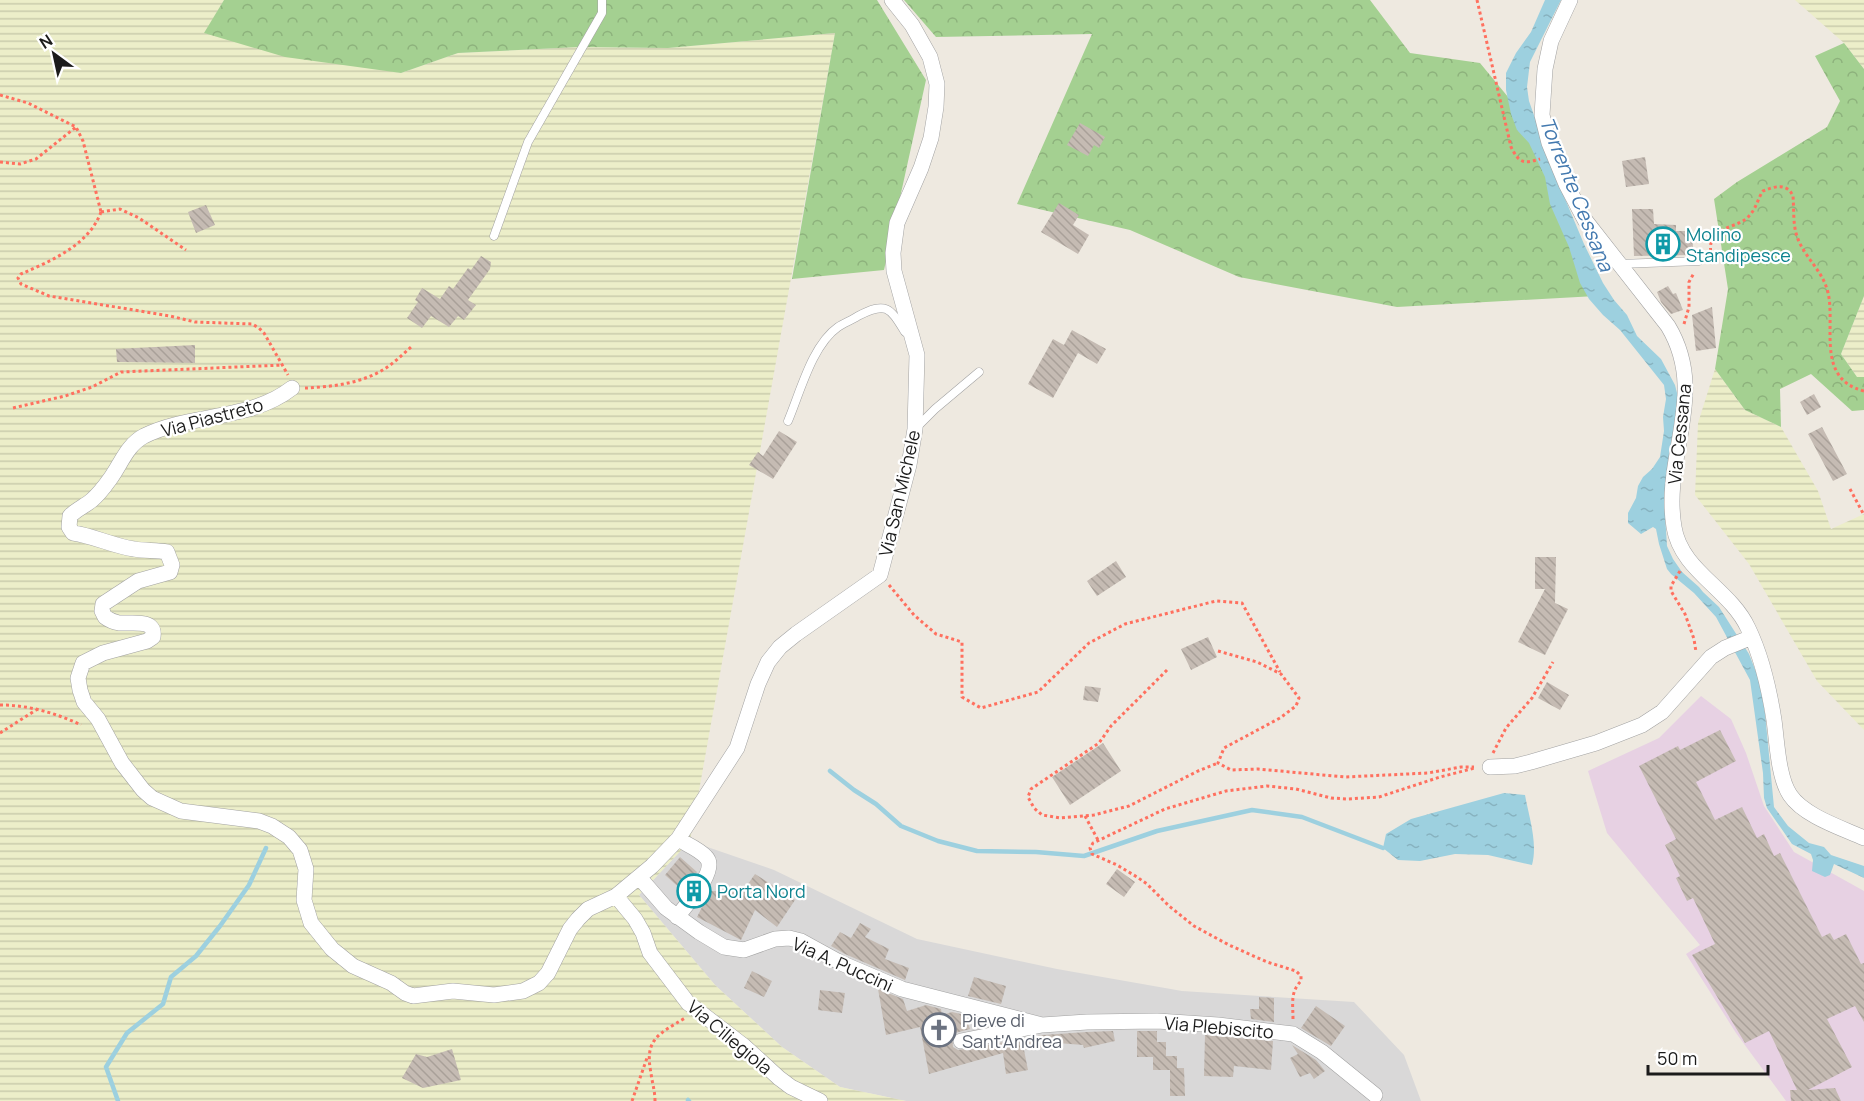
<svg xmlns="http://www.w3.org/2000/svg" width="1864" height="1101" font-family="Manrope,sans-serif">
<defs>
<pattern id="farmland-rules" width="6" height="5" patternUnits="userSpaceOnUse" patternTransform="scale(1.5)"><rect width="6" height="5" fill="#eceec9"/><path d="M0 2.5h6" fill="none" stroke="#caccac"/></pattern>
<pattern id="forest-crowns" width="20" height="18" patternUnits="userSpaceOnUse" patternTransform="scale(1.5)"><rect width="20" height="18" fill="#a4d091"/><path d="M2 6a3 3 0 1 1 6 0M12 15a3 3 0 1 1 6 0" fill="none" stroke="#8db27c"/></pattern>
<pattern id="water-ripples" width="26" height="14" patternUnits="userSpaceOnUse" patternTransform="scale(1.5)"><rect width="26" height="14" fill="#9dd0df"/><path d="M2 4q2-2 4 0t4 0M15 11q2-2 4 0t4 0" fill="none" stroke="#87b2bf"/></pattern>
<pattern id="building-back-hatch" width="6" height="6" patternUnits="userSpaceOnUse" patternTransform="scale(1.5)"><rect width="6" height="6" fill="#c5bbb3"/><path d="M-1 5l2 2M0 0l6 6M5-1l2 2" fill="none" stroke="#a9a099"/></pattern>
</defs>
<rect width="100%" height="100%" fill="#eee9e0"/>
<path fill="#d9d8d8" d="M690,841L774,870L917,939L1057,969L1182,991L1354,1002L1404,1055L1421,1101H906L840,1087L782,1047L715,985L639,895Z"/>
<path fill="#e7d1e3" d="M1701,696L1731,719L1746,753L1764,806L1794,852L1864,891V1101H1786L1736,1033L1686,954L1700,945L1607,833L1588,771L1659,738Z"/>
<path fill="url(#farmland-rules)" d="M0,0H224L205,33L401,73L458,53L579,47L668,48L835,33L690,841L639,895L715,985L782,1047L840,1087L906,1101H0Z
M1795,0H1864V69L1844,43Z
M1864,296V377H1857L1841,354Z
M1715,369L1745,410L1781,427L1818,491L1831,529L1864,514V730L1817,681L1749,564L1695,495L1698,423Z"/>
<path fill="url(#forest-crowns)" d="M224,0H877L926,80L884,270L792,279L835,33L668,48L579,47L458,53L401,73L285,57L204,33Z
M904,0H1370L1410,53L1480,63L1527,120L1596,296L1397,307L1239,277L1130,230L1017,204L1092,34L936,37Z
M1844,43L1864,69V296L1841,354L1857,377H1864V410L1852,411L1811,374L1780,389L1781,427L1745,410L1715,369L1728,289L1714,199L1737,182L1827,127L1840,101L1815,56Z"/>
<path fill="url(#water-ripples)" d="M1545,0H1561L1530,62L1527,87L1529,101L1555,175L1584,244L1603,283L1614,300L1627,315L1637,336L1661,359L1675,385L1678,397L1664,498L1667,546L1673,559L1682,572L1699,587L1703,592L1719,607L1749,654L1760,682L1765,713L1774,807L1788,826L1809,843L1824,847L1831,855L1864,866V878L1834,864L1830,875L1825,877L1812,871L1813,860L1811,854L1792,844L1767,808L1764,798L1763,773L1750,680L1716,617L1694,593L1671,574L1667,569L1659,544L1656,529L1653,527L1641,534L1628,523V513L1636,498L1638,486L1643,477L1652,469L1660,457L1664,431L1663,417L1666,399L1664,385L1620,330L1603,315L1589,299L1580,283L1569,247L1550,204L1545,177L1529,143L1517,130L1511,114L1506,90V73L1516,53L1531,32Z
M1504,793L1525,795C1529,817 1538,843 1532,865L1488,855L1455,854L1420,861L1398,860L1383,848L1386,834L1411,819Z"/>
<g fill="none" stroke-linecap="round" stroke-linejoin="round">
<path stroke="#9dd0df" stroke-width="4.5" d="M830,771L854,790L876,804L901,826L938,841L977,851L1036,852L1084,856L1157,831L1252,810L1302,817L1383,848
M688,1100L689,1101
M118,1101L106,1067L127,1033L163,1004L171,977L196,956L220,926L249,885L266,848"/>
</g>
<path fill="url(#building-back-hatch)" d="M1080,123L1105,137L1099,148L1094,145L1088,156L1067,145Z
M1645,157L1649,184L1626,187L1622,161Z
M1059,203L1079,215L1073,225L1089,235L1078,254L1041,232Z
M206,205L215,225L196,233L188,212Z
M1632,209H1653L1654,224L1676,225V231H1691L1694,255L1634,256Z
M481,256L491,262L490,269L468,300L476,305L464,320L458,316L449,327L431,316L422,328L407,318L418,302L415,300L422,288L440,299L449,286L453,289L468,268L471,270Z
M1668,286L1673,294L1676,293L1683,310L1671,314L1661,302L1657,292Z
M1712,307L1716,348L1696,351L1692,315Z
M1072,330L1106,349L1097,364L1078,353L1053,398L1028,384L1053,339L1064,345Z
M195,345V363L117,362L116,349Z
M1814,394L1821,407L1807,415L1800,402Z
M1822,427L1847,474L1833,481L1808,434Z
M779,431L797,442L773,479L749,465L758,452L763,456Z
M1535,557H1556L1555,603L1568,609L1545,655L1518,642L1545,589H1535Z
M1116,561L1126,577L1097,596L1087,581Z
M1208,637L1217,657L1191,670L1181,649Z
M1547,682L1569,695L1560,710L1538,698Z
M1085,686L1101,688L1098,702L1083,700Z
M1720,730L1736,761L1696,782L1715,820L1742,807L1757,838L1764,834L1774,856L1780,853L1822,937L1830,933L1834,940L1846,934L1861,964L1864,963V1022L1855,1006L1827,1019L1852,1067L1808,1090L1835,1088L1841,1101H1791L1790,1090H1797L1769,1031L1745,1043L1692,955L1715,944L1693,898L1687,901L1676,878L1680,876L1665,845L1676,839L1639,766L1678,746L1680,750Z
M1103,743L1121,771L1070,805L1052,777Z
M680,857L697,872L691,882L683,891L665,875Z
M1117,869L1135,882L1124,897L1106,884Z
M755,874L795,900L777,927L755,910L741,940L697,917L704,903L702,902L709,891H743Z
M860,923L871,929L865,937L889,949L885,959L909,968L905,980L845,954L831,946L840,932L851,938Z
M752,971L772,981L764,997L744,988Z
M974,977L1006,986L1001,1004L968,996Z
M878,989L903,999L907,1011L926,1005L941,1009L942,1015L952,1012L965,1015L970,1029L955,1033L952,1038L953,1047L958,1050L1043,1035L1087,1032L1113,1031L1115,1041L1084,1048L1083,1045L1045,1042V1047L1024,1050L1028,1070L1006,1074L1003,1053L929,1074L920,1027L886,1035Z
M820,990L845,993L842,1013L818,1010Z
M1259,997L1274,998V1022L1251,1019L1250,1009H1259Z
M1316,1006L1345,1026L1331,1046L1301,1028Z
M1137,1031H1157V1042H1166V1056H1177V1068H1184L1185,1096H1170V1070H1153V1057H1137Z
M1205,1035L1273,1041L1271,1070L1234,1066L1233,1077L1204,1076Z
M1292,1045L1316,1060L1325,1071L1314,1079L1310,1073L1300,1077L1290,1058L1298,1054Z
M452,1049L461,1080L423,1088L402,1078L416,1054L427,1057Z"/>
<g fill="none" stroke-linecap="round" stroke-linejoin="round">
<defs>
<path id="lane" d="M494,236L528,142L602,13V0
M1620,264L1699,261
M788,421C800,393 812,345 838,327C844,323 852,320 858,316C887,301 890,308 905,332
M916,428L935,409L979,372"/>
<path id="street" d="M1570,0L1551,41L1545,69L1542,115L1549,143L1566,184L1585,220L1668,326C1709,394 1662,456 1674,527C1681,571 1730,589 1748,628C1762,657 1769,688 1774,720C1777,741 1778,777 1790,795C1804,816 1842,828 1864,838
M292,388C250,421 190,413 144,436C127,445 121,464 110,479C105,486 99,494 92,500C85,506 77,509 70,516L69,527L73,533C94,536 113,546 134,549C145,551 156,550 167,552L172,565L170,572L138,581L103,604L102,611L105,617C109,620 114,622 119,623C131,624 156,618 153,637L147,641L103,653L83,663L78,678L80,690L84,702L98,719L122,763L143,790L152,798L181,811L259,821L272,826L289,837L300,850L306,869L304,900L311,923L332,949L353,966L391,983L405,993L413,996L453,991L494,995L523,991L539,983L548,973L570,929L578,919L588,909L616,896L652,866L678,839L737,748L758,684L768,662L780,647L796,634L880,575L909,465L915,429L917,355L894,271L893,253L897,223L921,168L931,138L936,107L937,84L930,57L912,25L892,0
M1490,767L1515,766L1531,762L1596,743L1642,725L1662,712L1711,657L1725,648L1752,637
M639,877L666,908L699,932L724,947L744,950L775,939L789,938L801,941L841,963L902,989L1042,1025
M616,896L635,919L643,933L650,953L688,1003L744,1046L779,1078L791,1087L820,1101
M677,917C685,906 719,870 706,857C699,849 686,844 678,839
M961,1041L1042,1025L1087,1022L1157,1021L1218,1025L1293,1034L1322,1052L1375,1095"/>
</defs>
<use href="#lane" stroke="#a2a2a2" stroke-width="9"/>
<use href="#street" stroke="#a2a2a2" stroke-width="16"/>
<path stroke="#ff705f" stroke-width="3" stroke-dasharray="3 3" stroke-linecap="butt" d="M1477,0L1511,147C1519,163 1523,164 1540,159
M0,95L28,103L76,127L83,141L101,212
M0,162L20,164L36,159L76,127
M101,212C89,245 51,261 21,274L18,278L21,284L49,296L170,316L195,322L252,324L259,328L264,333L288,375
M101,212L120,209L139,218L186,250
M1710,257C1711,252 1710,247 1711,243C1716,226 1740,227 1749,216C1756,209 1758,198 1763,191C1775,186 1787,183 1793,196C1794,208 1793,222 1796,233C1801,253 1819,267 1826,286C1839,319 1812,378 1864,391
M1684,324L1689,307V282L1694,273
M305,388C332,387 363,383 386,368C395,362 403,354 411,347
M13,408L65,396L92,387L121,372L283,365
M1850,489L1864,515
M1680,571L1671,586V591L1685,614L1694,639L1696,652
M889,585L914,615L936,634L962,642V697L981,708L1038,692L1089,643L1125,624L1216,601L1242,603L1280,672
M1218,651L1257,662L1281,674L1299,698L1296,706L1280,718L1224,748L1218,763L1231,770L1258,769L1345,777L1428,773L1461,767H1474
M1167,670L1111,726L1099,743L1031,789L1028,797L1034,808L1042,815L1060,818L1094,815L1129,806L1198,771L1218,763
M0,705C28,705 56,713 81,725
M0,733L36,710
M1493,753L1506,728L1532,698L1553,662
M1085,816L1098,840
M1293,1019C1293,1004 1290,992 1301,981V976L1296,971L1267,962L1229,945L1194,926L1169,906L1147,884L1137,877L1117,865L1092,854L1090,848L1093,843L1165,809L1226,791L1267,786L1296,789L1331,798L1347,799L1379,797L1440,777L1475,768
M632,1101L647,1058
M655,1101C655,1091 652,1082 651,1073C644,1039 659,1034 685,1018"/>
<use href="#lane" stroke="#fff" stroke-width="8"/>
<use href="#street" stroke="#fff" stroke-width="15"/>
</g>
<defs>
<symbol id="building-ring" viewBox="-11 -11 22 22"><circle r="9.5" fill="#fff" stroke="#0f9aa8" stroke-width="1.5"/><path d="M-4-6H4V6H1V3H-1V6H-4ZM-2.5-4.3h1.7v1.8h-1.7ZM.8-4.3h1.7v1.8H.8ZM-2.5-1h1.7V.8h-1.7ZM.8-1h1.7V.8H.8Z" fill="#0f9aa8"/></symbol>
<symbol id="church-ring" viewBox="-11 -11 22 22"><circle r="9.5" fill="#fff" stroke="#6b7280" stroke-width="1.5"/><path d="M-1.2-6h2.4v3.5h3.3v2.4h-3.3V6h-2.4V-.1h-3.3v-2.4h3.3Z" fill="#6b7280"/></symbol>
</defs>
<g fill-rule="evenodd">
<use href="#building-ring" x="1644" y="225" width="38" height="38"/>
<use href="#building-ring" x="675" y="872" width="38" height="38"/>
<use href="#church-ring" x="920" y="1011" width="38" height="38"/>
</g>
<g text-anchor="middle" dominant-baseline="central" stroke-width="4.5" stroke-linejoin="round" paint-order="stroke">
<g font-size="18" fill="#0d838f" stroke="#fff" text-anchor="start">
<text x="1686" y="234">Molino<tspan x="1686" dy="21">Standipesce</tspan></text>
<text x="717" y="891">Porta Nord</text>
</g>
<g font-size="18" fill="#1b1b1b" stroke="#fff">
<text transform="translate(212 417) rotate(-15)">Via Piastreto</text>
<text transform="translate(1679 434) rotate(-84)">Via Cessana</text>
<text transform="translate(899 493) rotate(-77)">Via San Michele</text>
<text transform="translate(843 964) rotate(24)">Via A. Puccini</text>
<text transform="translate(1219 1027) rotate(5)">Via Plebiscito</text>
<text transform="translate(730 1037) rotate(40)">Via Ciliegiola</text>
</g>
<g font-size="18" fill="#5b616d" stroke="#fff" text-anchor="start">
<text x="962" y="1020">Pieve di<tspan x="962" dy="21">Sant'Andrea</tspan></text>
</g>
<g font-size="20" font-style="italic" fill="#4379af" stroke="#fff">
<text transform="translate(1577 194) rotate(68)">Torrente Cessana</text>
</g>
</g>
<g transform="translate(54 54) rotate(327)" stroke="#ffffff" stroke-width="4.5" paint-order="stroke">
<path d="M0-4.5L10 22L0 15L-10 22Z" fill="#1b1b1b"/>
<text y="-9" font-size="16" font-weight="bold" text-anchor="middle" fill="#1b1b1b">N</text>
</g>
<path d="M1648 1065v9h120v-9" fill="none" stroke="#1b1b1b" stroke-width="3"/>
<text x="1657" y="1065" font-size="18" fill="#1b1b1b" stroke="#ffffff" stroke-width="4.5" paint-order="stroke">50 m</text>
</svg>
